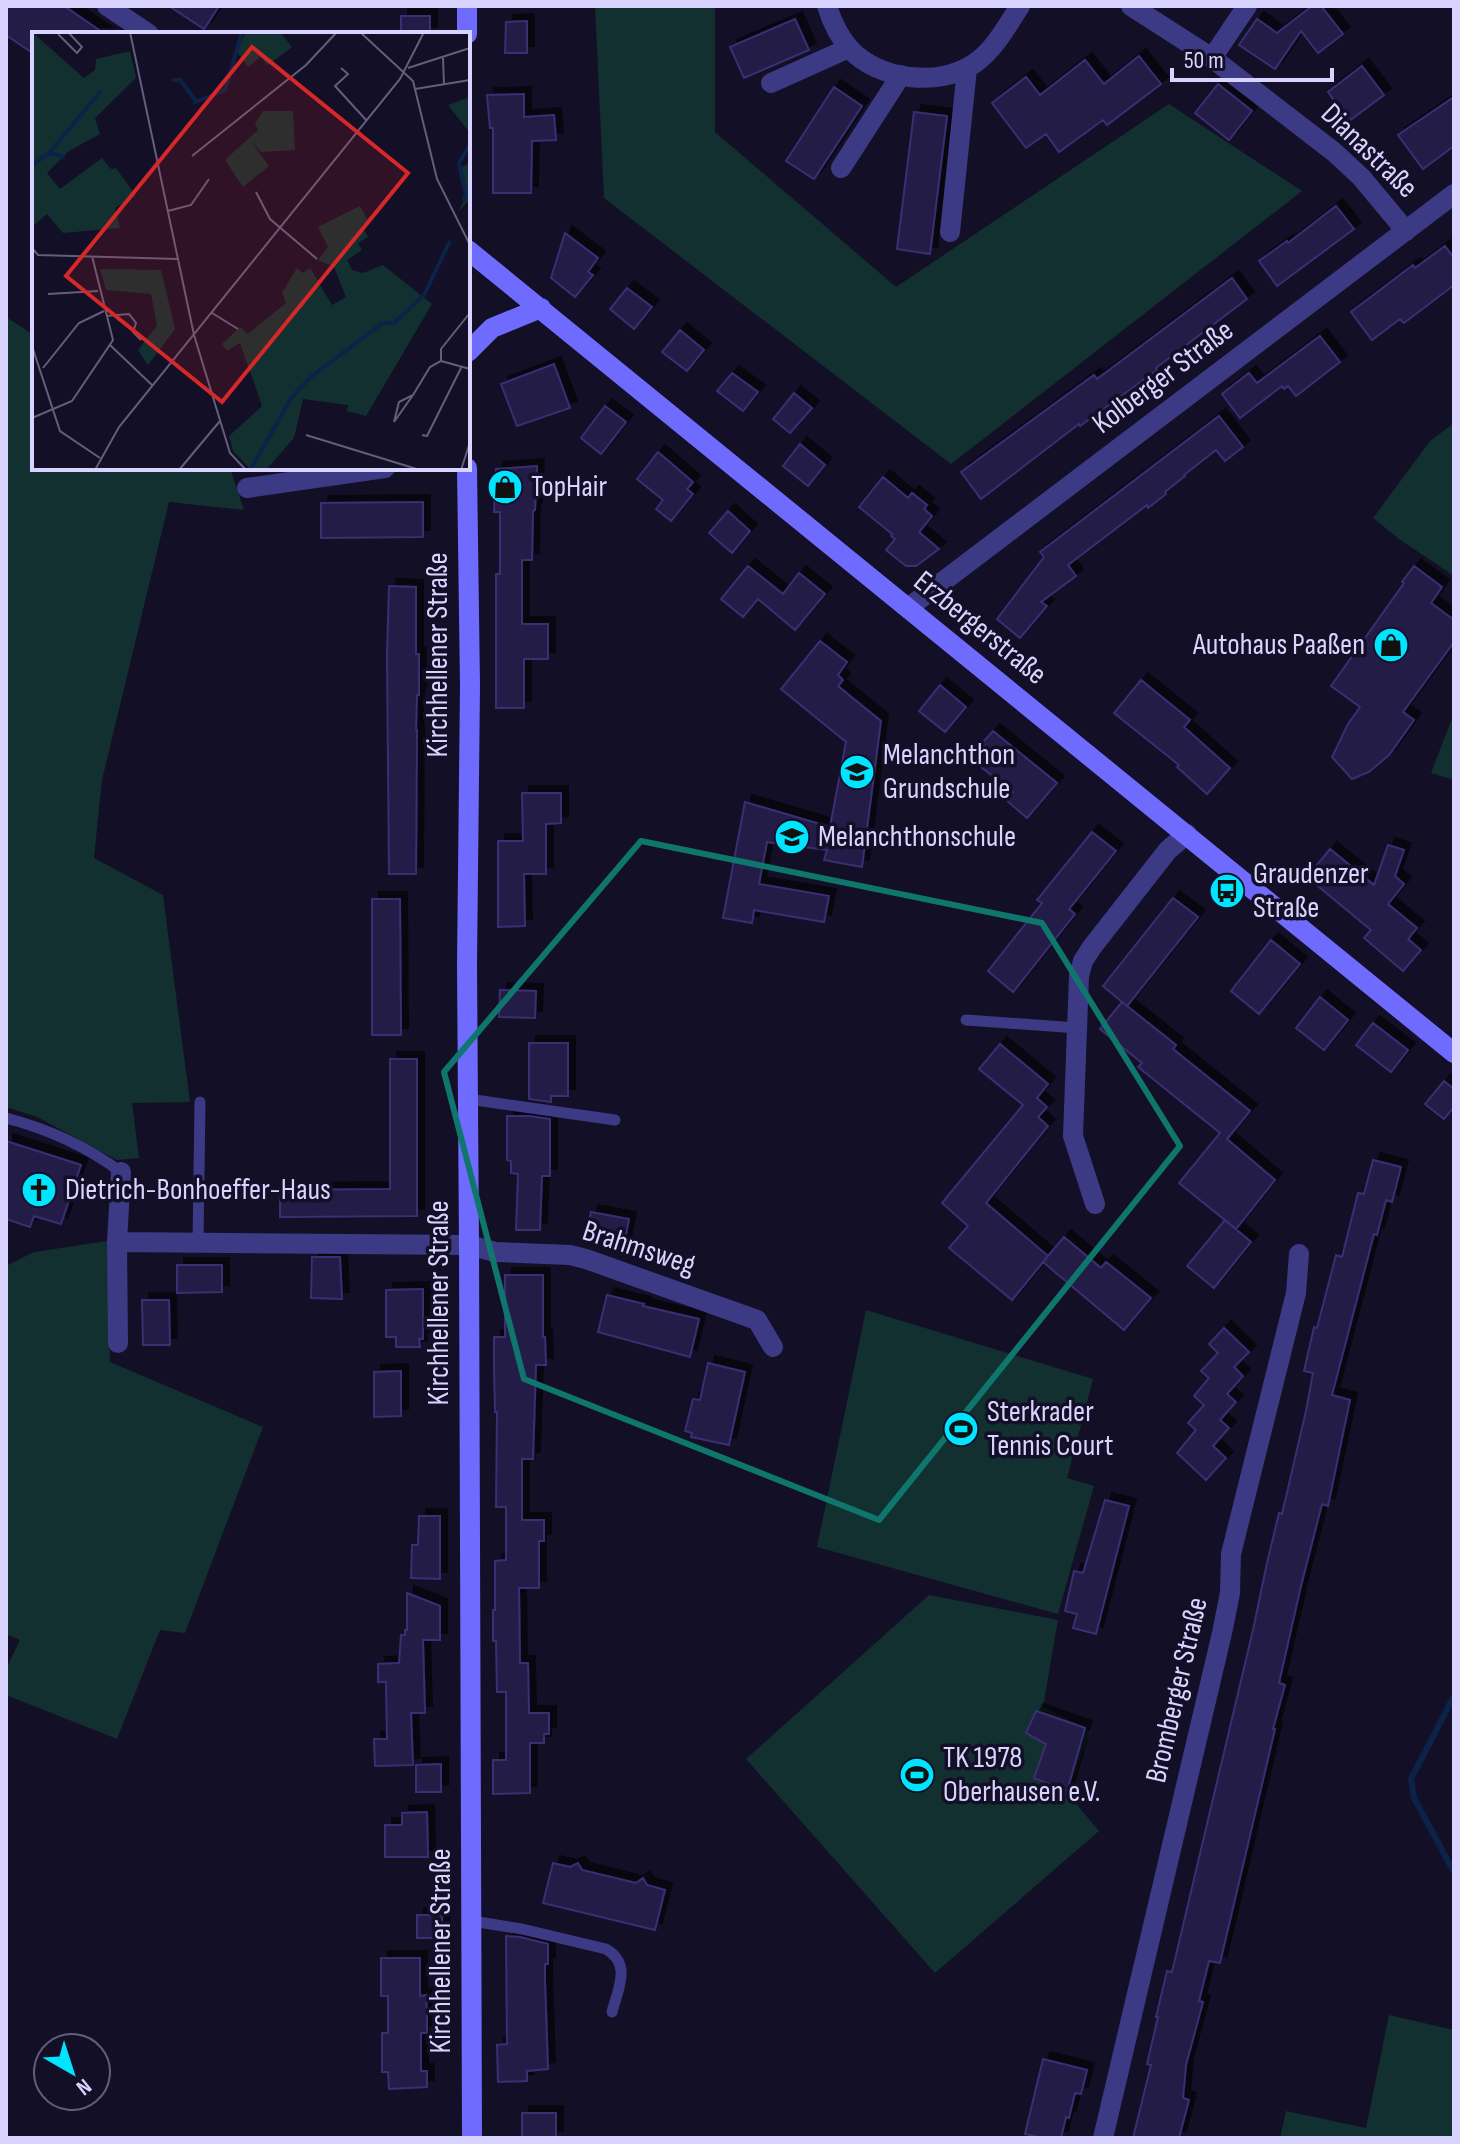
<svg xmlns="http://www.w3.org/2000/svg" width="1460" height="2144" font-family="'Sofia Sans Condensed',sans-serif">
<defs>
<filter id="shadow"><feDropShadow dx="7" dy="-7" stdDeviation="0" flood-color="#0009"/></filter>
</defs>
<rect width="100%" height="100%" fill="#130f26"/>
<path fill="#12302f" d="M595,6H715V132L896,287L1169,104L1302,191L951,464L604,198Z
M6,317L34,335V468H230L244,510L169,502L102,780L94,858L163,895L190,1102L132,1103L139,1158L117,1160L37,1117L6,1107Z
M1454,423V576L1399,539L1373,518L1430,441Z
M1454,713V780L1431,773Z
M107,1241L110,1362L263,1427L185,1633L160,1630L117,1739L6,1695V1669L20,1640L6,1634V1266L34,1252Z
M866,1310L1093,1379L1067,1478L1094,1486L1058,1614L817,1547Z
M929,1595L1058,1620L1043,1707L1091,1731L1067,1793L1099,1831L935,1973L746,1759Z
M1389,2015L1454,2030V2138H1280L1286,2111L1366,2128Z"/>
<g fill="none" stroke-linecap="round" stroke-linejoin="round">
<path stroke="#0c2248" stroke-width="6" d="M1454,1696L1411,1779L1414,1798L1454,1872"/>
</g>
<path fill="#241b47" stroke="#3b2d73" stroke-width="2" filter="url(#shadow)" d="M6,6H64L105,34H34V54L6,35Z
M169,6H219L204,29Z
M1312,6H1321L1343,34L1318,53L1301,31L1275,69L1239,45L1257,19L1277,33Z
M401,16H430V34H401Z
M795,19L809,50L744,78L730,47Z
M527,21V53H505L506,22Z
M1139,56L1161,84L1107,125L1103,120L1059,152L1046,134L1026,148L992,103L1026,77L1040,95L1085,60L1104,84Z
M1362,66L1384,95L1349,121L1328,92Z
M1218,84L1252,111L1229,140L1195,113Z
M834,87L862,106L814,179L786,161Z
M524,94V117L554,115L556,140L532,141L531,193H493V128H490L487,95Z
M1454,97V146L1423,169L1398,135Z
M914,112L947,116L930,254L897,249Z
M1336,206L1354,229L1277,286L1259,261L1287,241L1288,243Z
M565,233L598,258L588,272L593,275L575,297L551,278Z
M1445,246L1454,258V285L1404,323L1400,319L1372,340L1351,312L1413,265L1415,268Z
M1232,278L1247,299L1156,368L1157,370L1080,426L1079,424L981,499L961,472L1094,375L1097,379Z
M627,288L652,307L634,329L610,309Z
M680,330L704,350L687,371L662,352Z
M1320,336L1340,362L1296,396L1288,386L1284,389L1282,386L1240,418L1222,394L1249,373L1257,383Z
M554,364L570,408L517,426L501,384Z
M732,373L758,392L743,411L717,391Z
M794,393L812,408L790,433L773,419Z
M605,406L626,422L601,454L581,438Z
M1219,416L1243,447L1225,461L1216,450L1184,475L1185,476L1165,492L1166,494L1148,508L1147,505L1068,565L1076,576L1041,602L1047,606L1020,638L997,619L1044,557L1040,552Z
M800,444L825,465L808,486L783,466Z
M658,452L693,482L687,489L693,494L671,521L656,509L663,500L637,479Z
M537,466L535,510L533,511L532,560H522V624H548V659H524V708H496V574H500V512H494L496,469Z
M883,477L908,498L912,493L927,505L924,509L932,516L919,532L939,549L916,566H906L886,550L895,539L891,536L892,534L859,507Z
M423,502V537L321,538V503Z
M728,511L750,531L732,553L709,533Z
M748,566L783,594L799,573L825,594L795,630L758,599L743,617L721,599Z
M1414,566L1442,587L1431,603L1454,620V642L1403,712L1414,720L1389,755L1369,772L1352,779L1332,757L1348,724L1360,707L1331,686L1404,583L1402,582Z
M389,586L416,587V654H419V695H417L416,730H417L416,874H389L387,655Z
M820,641L847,662L838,675L843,680L838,686L881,721L862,867L824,860L827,850L767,842L759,884L829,896L824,922L754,910L752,923L723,918L745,802L830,827L846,742L781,689Z
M1141,680L1190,720L1184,727L1230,768L1207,794L1177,767L1179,765L1114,713Z
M940,685L966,707L945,732L919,711Z
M993,731L1057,783L1027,818L1006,800L1013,792L981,767L994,752L982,743Z
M522,793H561V823L546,824V874H524L525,926L498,927V841H523Z
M1092,832L1116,851L1069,909L1075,914L1013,992L988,971L1042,903L1037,900Z
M1388,845L1404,850L1395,876L1404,884L1388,904L1417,928L1408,939L1421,950L1403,971L1364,938L1371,930L1307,877L1330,849L1374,885Z
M1173,898L1198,917L1127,1006L1103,986Z
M372,899H400L401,1035H372Z
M1271,940L1300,964L1259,1014L1231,991Z
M500,990L536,991L535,1018L499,1017Z
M1320,997L1348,1020L1324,1050L1296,1028Z
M1122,1002L1176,1045L1173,1049L1250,1111L1227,1139L1275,1180L1236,1229L1179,1183L1220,1133L1138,1067L1142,1063L1100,1029Z
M1373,1023L1408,1050L1391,1072L1356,1045Z
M529,1043H568V1096H551V1102L529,1099Z
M1000,1044L1048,1084L1037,1098L1047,1107L1038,1117L1048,1126L986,1203L1048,1256L1012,1300L949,1248L968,1226L942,1203L1023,1105L979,1069Z
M390,1059H417V1216L280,1217V1190L390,1189Z
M1444,1081L1454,1089V1107L1444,1119L1425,1104Z
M507,1116H529L550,1119V1176H542L540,1230H516L518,1174L511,1173V1161L507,1160Z
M6,1141L81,1165L61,1224L34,1216L30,1227L6,1219Z
M1373,1160L1401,1167L1392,1202L1386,1200L1377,1235L1374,1234L1332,1395L1350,1400L1328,1506L1322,1504L1300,1590L1279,1683L1285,1685L1273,1729H1275L1220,1963L1209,1961L1199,2001L1203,2002L1186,2065L1183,2098L1189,2100L1179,2138H1133L1151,2065L1147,2064L1158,2017H1156L1167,1971L1172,1972L1253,1630L1267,1563L1279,1513L1282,1514L1306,1411L1313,1373L1304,1371L1314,1327L1317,1328L1336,1255L1342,1257L1358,1193L1364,1194Z
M591,1212L629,1219L624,1245L586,1238Z
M1225,1220L1251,1242L1214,1288L1187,1266Z
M1064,1237L1101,1268L1106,1262L1151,1298L1124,1330L1043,1262Z
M312,1257H340L342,1299L311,1298Z
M177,1265H222V1292L177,1293Z
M505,1275H543V1337H545L546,1365H536L533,1459H522V1520H544V1541H539V1588H519L520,1663H528L529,1713H549V1734H544V1743H530V1793L493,1794V1760H506V1692H497L496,1641H493V1610H495V1561L506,1560V1507H496L497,1412H495L494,1365V1337H505Z
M423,1289V1339H419L420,1347H396V1337H386V1290Z
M607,1295L644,1304L643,1306L699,1319L690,1357L598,1332Z
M142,1300H169L170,1345H143Z
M1224,1328L1249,1352L1234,1367L1243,1376L1227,1394L1236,1402L1220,1420L1229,1428L1213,1446L1226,1458L1206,1480L1177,1453L1196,1430L1188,1423L1204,1405L1194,1396L1209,1378L1201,1371L1218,1353L1209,1344Z
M708,1363L745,1372L729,1445L691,1437L692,1433L685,1431L693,1399L700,1400Z
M401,1371V1416L374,1417V1372Z
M1105,1500L1129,1506L1096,1634L1073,1628L1077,1614L1065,1611L1074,1571L1083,1573Z
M419,1516H440V1579L411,1578L412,1545H418Z
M407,1593L440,1606V1640H423L425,1713H411L413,1765L375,1766L374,1739H387L386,1682H378V1664L399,1663L401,1635H405V1630H407Z
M1036,1711L1085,1728L1067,1791L1034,1778L1046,1744L1026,1733Z
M441,1764V1792H416V1765Z
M427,1812L428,1857H385V1825H402V1813Z
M553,1863L570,1867L578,1863L582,1870L636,1883L643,1878L647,1885L665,1890L655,1930L543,1903Z
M417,1915H442V1938H417Z
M506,1936L520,1937L548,1944V1964H545V1981L548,2069L527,2071V2081L498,2082L497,2045L507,2044Z
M381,1958H420V1996L426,1995L427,2014V2033H421V2071H427V2087L389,2089L388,2072H382V2033H388V1996H381Z
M1043,2059L1087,2070L1081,2094L1075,2093L1069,2118L1066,2117L1061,2138H1043L1025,2134Z
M522,2113H556V2138H522Z"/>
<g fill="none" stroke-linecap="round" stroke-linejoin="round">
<path stroke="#3d3a85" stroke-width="11" d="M966,1020L1077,1028
M468,1099L615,1120
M6,1118C48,1129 86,1146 121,1172
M198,1243L200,1102
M472,1921L522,1929L606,1949C632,1964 618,1989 612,2012"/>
<path stroke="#3d3a85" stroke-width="20" d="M107,6L149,34
M827,6C832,22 839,37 850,49C878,80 940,88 975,63C994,50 1007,26 1020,6
M1131,6L1212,58L1334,152L1361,177L1406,231
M1212,58L1247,6
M771,83L840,52L848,47
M841,168L901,75
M950,232L967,69
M247,488L385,468
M908,608L1454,194
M1095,1204L1073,1136L1079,976L1083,961L1092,947L1168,850L1187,834
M117,1242L469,1245L495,1252L570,1255L586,1259L757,1320L773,1347
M118,1343L117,1242L121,1172
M1103,2138L1222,1633L1230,1593L1231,1554L1296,1293L1299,1254"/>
<path stroke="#6f6bff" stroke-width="20" d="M467,34V6
M468,250L1454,1053
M468,352L492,328L541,308
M467,468L470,685L467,965L469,1245L472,2138"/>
</g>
<path fill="none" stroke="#0f766e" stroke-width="6" stroke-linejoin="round" d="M641,841L1042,923L1180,1146L879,1520L524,1379L444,1072Z"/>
<defs>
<symbol id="shop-disc" viewBox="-11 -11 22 22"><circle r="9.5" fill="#00e5ff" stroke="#130f26"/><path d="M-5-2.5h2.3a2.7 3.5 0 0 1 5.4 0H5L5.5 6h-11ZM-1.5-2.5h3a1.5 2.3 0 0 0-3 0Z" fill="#111"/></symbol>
<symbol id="school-disc" viewBox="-11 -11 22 22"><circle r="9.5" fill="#00e5ff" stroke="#130f26"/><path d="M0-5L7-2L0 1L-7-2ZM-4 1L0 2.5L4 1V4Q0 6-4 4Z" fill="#111"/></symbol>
<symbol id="bus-disc" viewBox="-11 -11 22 22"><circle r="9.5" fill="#00e5ff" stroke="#130f26"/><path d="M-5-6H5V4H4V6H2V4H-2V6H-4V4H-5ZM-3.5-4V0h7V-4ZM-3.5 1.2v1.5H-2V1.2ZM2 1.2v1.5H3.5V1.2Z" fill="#111"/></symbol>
<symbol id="church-disc" viewBox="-11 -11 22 22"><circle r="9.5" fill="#00e5ff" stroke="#130f26"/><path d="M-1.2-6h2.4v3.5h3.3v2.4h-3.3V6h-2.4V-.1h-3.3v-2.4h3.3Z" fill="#111"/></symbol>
<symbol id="stadium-disc" viewBox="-11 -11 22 22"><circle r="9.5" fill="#00e5ff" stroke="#130f26"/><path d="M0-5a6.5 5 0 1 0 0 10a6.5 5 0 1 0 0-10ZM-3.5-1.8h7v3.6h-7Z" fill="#111"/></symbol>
</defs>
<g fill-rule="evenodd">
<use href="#shop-disc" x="485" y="467" width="40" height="40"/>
<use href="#shop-disc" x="1371" y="625" width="40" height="40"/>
<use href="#school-disc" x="837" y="752" width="40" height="40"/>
<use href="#school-disc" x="772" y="817" width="40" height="40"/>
<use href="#bus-disc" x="1207" y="871" width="40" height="40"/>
<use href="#church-disc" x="19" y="1170" width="40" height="40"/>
<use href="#stadium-disc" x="941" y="1409" width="40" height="40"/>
<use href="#stadium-disc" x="897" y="1755" width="40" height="40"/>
</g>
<g text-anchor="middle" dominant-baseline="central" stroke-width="7" stroke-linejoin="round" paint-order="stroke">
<g font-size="30" fill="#d9d4ff" stroke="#130f26">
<text transform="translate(1369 151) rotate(44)">Dianastraße</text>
<text transform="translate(1163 377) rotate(-37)">Kolberger Straße</text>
<text transform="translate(980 628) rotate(39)">Erzbergerstraße</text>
<text transform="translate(438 655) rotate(-90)">Kirchhellener Straße</text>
<text transform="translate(639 1248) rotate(18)">Brahmsweg</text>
<text transform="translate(439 1303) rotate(-90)">Kirchhellener Straße</text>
<text transform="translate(1177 1690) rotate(-77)">Bromberger Straße</text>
<text transform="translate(441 1951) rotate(-90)">Kirchhellener Straße</text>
</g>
<g font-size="30" fill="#d9d4ff" stroke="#130f26" text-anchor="start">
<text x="531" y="487">TopHair</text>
<text x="1365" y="645" text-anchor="end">Autohaus Paaßen</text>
<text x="883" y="755">Melanchthon<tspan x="883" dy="34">Grundschule</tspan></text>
<text x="818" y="837">Melanchthonschule</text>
<text x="1253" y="874">Graudenzer<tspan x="1253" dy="34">Straße</tspan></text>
<text x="65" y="1190">Dietrich-Bonhoeffer-Haus</text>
<text x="987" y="1412">Sterkrader<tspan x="987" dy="34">Tennis Court</tspan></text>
<text x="943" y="1758">TK 1978<tspan x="943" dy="34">Oberhausen e.V.</tspan></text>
</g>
</g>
<g transform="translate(32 32)">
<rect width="438" height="438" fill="#130f26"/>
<path d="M0,0L52,46L63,38L64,27L98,19L104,46L63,86L68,102L37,119L15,141L28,157L70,126L79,137L84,136L104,164L83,176L88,196L31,201L15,182L0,195ZM214,0H248L260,15L236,33L228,25L216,35L204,19ZM438,65V101L416,73ZM231,79H261L263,118L229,120L219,109L237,134L211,155L193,128L226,98L223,91ZM438,130V167L426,180L434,164L426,138ZM328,174L337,190L330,194L336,205L326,211L330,218L315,228L320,238L331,241L351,233L400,272L334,384L315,379L316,373L271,367L262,406L234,438H219L201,419L197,404L230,374L208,311L195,319L190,312L208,295L216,302L254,271L250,261L265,236L271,241L278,236L300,273L314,265L302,235L286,228L296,215L286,195ZM68,237L129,238L143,297L116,333L106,318L125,294L119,262L74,258Z" fill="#12302f"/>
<path fill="none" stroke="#0c2248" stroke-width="4" d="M140,48H148L164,69M161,71L193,58L210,0M17,121L69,59M0,133L17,121L33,125M431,169L434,163L427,131L438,112M219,437L259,366L280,344L351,291H362L392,263L418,209"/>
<path fill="none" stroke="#625e7d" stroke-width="2" d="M98,0L162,303L198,421L214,438M328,0L381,49L405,147L438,213M26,2L45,21L50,15L36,0M411,26L412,53M309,36L316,42L303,54L335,89M376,36L438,16M383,57L438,48M160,124L274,33L305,0M224,160L238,187L285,227M136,179L159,173L177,147M0,216L6,223L146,227M16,262L66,259M180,281L206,297M74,284L97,282L104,291L101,300L109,308M78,313L121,354M0,314L28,399L68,426M409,329L438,337M11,336L47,291L72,279M381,363L362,390L367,370L381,363L398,335L409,329V317L437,282M0,386L40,369L81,308L60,224M274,403L388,438M390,403L395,404L430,334M63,438L87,395L368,47L392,0M147,438L188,389M429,438L438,410"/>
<path fill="#d62828" fill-opacity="0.15" stroke="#d62828" stroke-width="4" d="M220,15L376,141L190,370L34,244Z"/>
<rect width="438" height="438" fill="none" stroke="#d9d4ff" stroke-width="4"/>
</g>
<rect width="1460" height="2144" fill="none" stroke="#d9d4ff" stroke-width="16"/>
<g transform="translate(72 2072) rotate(141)"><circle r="38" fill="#130f26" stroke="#625e7d" stroke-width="2"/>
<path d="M0-6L14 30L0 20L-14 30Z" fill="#00e5ff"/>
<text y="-12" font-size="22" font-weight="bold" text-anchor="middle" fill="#d9d4ff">N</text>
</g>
<path d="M1172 68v12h160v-12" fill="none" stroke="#d9d4ff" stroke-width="4"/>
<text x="1184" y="68" font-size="24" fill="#d9d4ff" stroke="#130f26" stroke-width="6" paint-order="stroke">50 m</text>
</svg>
